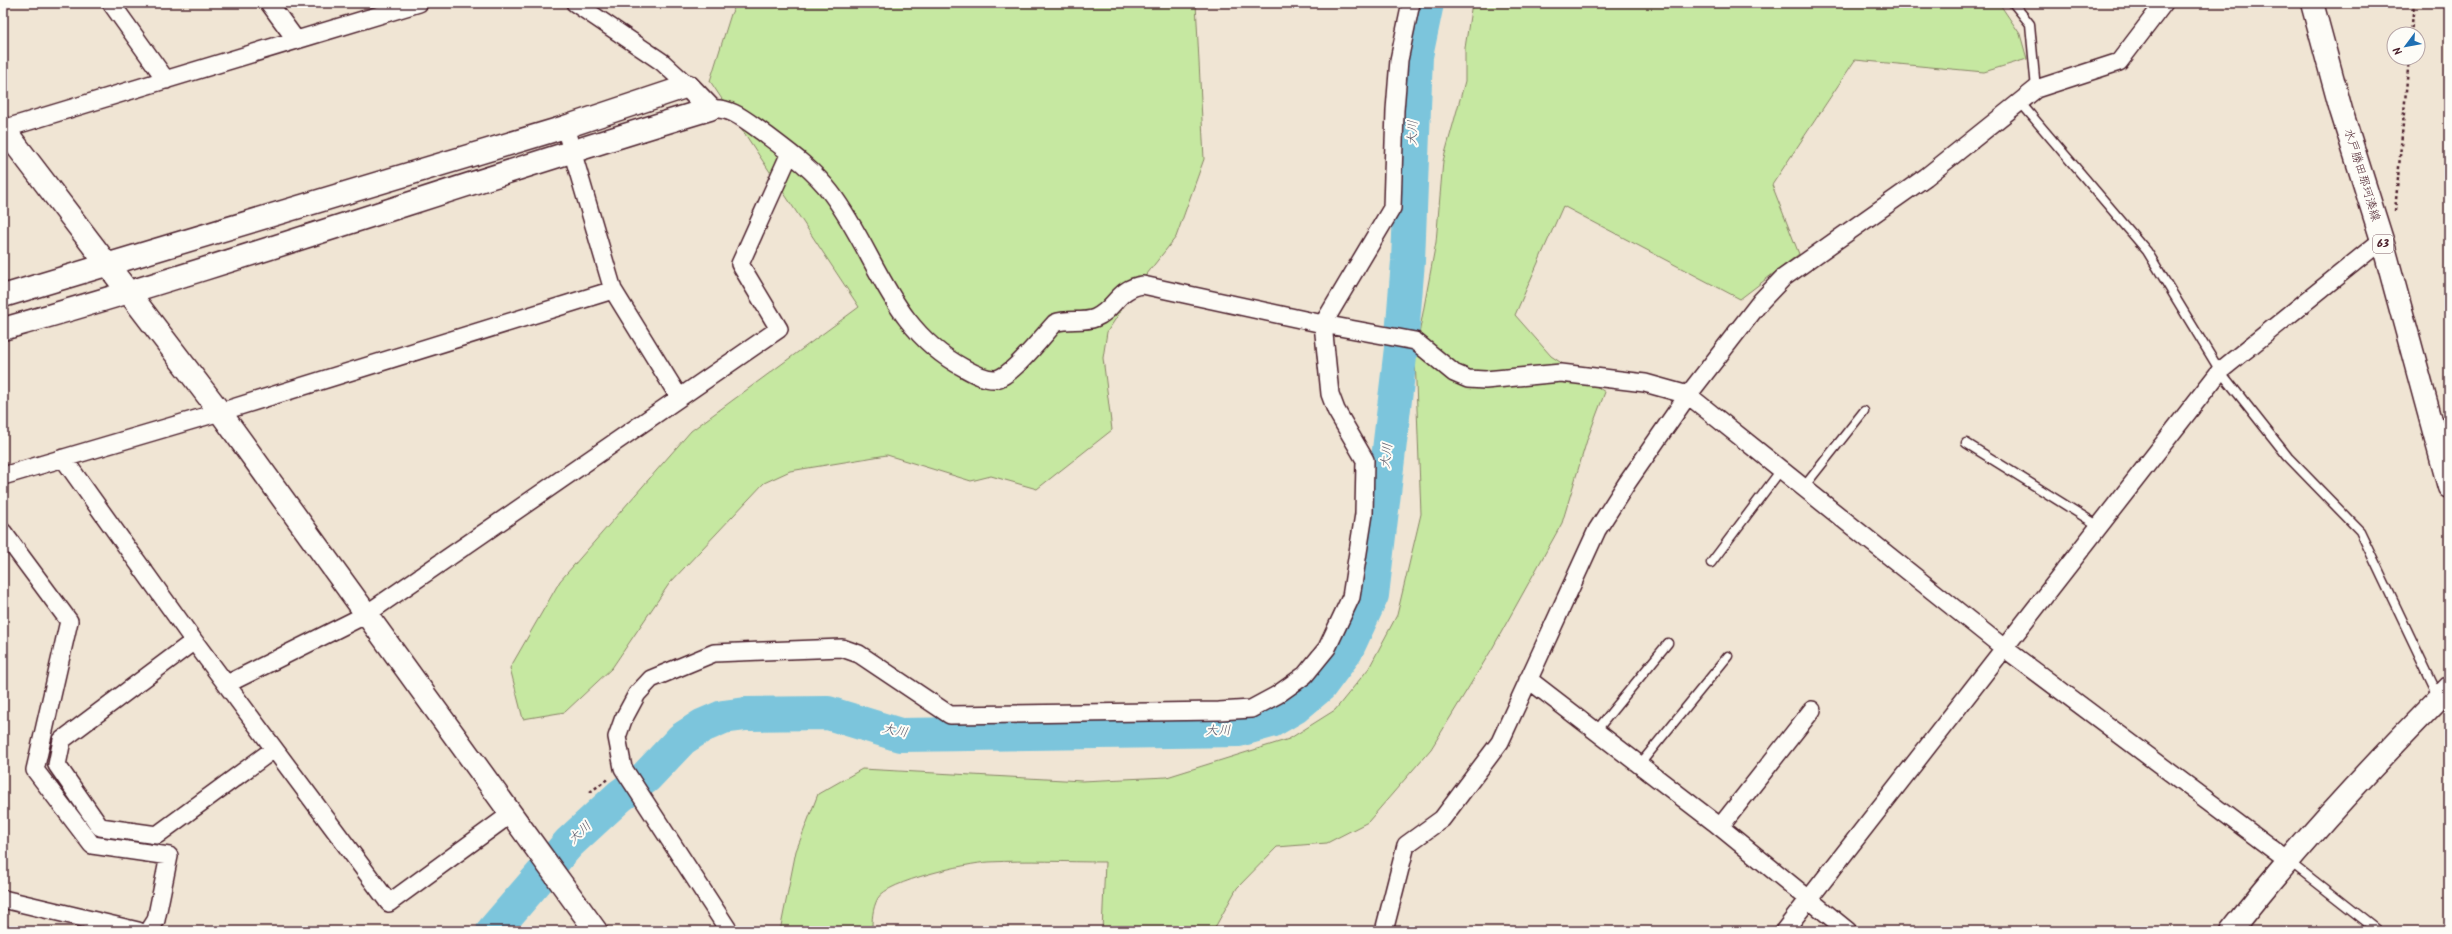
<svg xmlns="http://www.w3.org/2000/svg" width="2452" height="934" font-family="Kalam,'Klee One',sans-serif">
<rect width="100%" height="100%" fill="#f0e5d4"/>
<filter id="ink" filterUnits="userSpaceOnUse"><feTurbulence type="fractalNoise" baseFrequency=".025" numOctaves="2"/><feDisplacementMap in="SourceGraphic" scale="8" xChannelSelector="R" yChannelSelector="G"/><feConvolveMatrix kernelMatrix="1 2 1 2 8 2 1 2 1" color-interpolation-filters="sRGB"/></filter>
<g filter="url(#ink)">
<path fill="#c6e8a1" stroke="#888466" d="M737,3H1196L1204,159L1176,237L1136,288L1107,332L1103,358L1112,430L1037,489L991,476L971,481L887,455L790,471L764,483L669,584L612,668L565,712L523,719L510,668L560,581L691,431L859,307L710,81L731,14Z
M1472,3H1999L2020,34L2027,59L1984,72L1855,60L1772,185L1799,254L1740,299L1563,206L1515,315L1551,356L1605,392L1587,440L1562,523L1492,649L1431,749L1368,822L1327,843L1277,847L1237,888L1213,931H1102L1105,862C1066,862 1027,860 989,862C968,863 887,881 878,898C872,909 872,920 872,931H780L796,851L818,794L862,769L1082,781L1167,777L1289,739L1335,710L1369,668L1397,615L1421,514L1415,356L1436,242L1443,161L1465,81V48Z"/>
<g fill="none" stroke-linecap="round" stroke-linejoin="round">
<path stroke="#7bc5dc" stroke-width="34" d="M493,931L569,843L620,796L646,777L682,739L702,726L723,717L746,714L828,713L900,735L1239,730L1271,721L1295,707L1320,686L1346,651L1372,595L1401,348L1408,261L1416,56L1427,3"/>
<defs>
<path id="lane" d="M2013,3L2030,24L2036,89
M2020,102L2147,251L2220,371L2288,457L2360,531L2439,697
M1966,443L2099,526
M1803,488L1864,411
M1711,563L1781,470
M1596,731L1668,643
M1640,764L1728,656
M2289,861L2378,931"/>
<path id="street" d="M111,3L166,80
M269,3L296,40
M575,3L662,62L688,86
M710,109C731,107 744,119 761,131C786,150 812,168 831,193C877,254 890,329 964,368C973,373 985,380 996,379C1012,376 1043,336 1055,323C1067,318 1083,323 1095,318C1115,310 1117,288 1143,285L1323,324L1415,341L1454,373L1468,379L1485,380L1561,373L1645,383L1688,395L2004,648L2287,860
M565,127L613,290L679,397
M3,129L419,3
M63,458L194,641L389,903L512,813
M3,476L220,412L613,290
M3,532L69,621L35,770L92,845L169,856L156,920L149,931
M194,641L62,740L57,765L100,827L157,835L274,749
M1528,679L1714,822L1848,931
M227,684L365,615L779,329L740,264L790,153
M1720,827L1812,710
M3,899L138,931
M729,931L623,768L617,737L623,720L637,694L651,679L714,653L842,648L859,654L950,715L1219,711L1251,709L1277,695L1305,675L1327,648L1351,597L1364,514L1365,460L1336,410L1330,394L1323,324L1392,208L1395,110L1399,60L1411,3
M1384,931L1406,845L1442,819L1500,742L1597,530L1627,483L1688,395L1761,301L1783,278L1926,177L2036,89L2119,62L2164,3
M1784,931L2220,371L2382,240"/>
<path id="secondary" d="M3,128L220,412L596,931
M3,296L565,127L688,86L710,109C473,180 240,262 3,329
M2231,931C2298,845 2372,766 2449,688"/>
<path id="primary" d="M2312,3L2341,110L2382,240L2449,487"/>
</defs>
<use href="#lane" stroke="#4a1f2b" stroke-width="11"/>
<use href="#street" stroke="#4a1f2b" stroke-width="20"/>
<use href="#secondary" stroke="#4a1f2b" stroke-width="25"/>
<use href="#primary" stroke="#4a1f2b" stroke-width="25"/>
<path stroke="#4a1f2b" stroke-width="2.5" stroke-dasharray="3 3" stroke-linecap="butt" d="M2411,34L2414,3
M2395,211L2409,58
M590,792L609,778"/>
<use href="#lane" stroke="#fdfcf7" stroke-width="8"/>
<use href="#street" stroke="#fdfcf7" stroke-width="17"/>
<use href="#secondary" stroke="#fdfcf7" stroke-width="22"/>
<use href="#primary" stroke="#fdfcf7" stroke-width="22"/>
</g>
</g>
<g text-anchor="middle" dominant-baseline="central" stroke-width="4" stroke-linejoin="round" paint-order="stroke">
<rect fill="#fdfcf7" stroke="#806168" stroke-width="1" x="2373" y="235" width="20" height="18" rx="3"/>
<g font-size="11" font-weight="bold" fill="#4a1f2b">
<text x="2383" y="244">63</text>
</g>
<g font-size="12" fill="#4a1f2b" stroke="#fdfcf7">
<text transform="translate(2362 175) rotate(73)">水戸勝田那珂湊線</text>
</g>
<g font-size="13" font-style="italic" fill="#5b5969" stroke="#fdfcf7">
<text transform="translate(1413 133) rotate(-88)">大川</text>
<text transform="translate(1387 456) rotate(-84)">大川</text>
<text transform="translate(895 731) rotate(11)">大川</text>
<text transform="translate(1218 731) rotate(-1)">大川</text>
<text transform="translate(580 833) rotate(-43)">大川</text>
</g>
</g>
<rect width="2452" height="934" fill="none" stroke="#fdfcf7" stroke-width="16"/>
<rect x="8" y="8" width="2436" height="918" fill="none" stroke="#4a1f2b" stroke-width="1.5" filter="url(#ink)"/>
<g transform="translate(2406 46) rotate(238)"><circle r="19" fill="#fdfcf7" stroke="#b5a4a5"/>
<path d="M0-3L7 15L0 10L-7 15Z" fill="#1f6fb2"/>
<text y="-6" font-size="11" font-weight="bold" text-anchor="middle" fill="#4a1f2b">N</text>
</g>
</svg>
